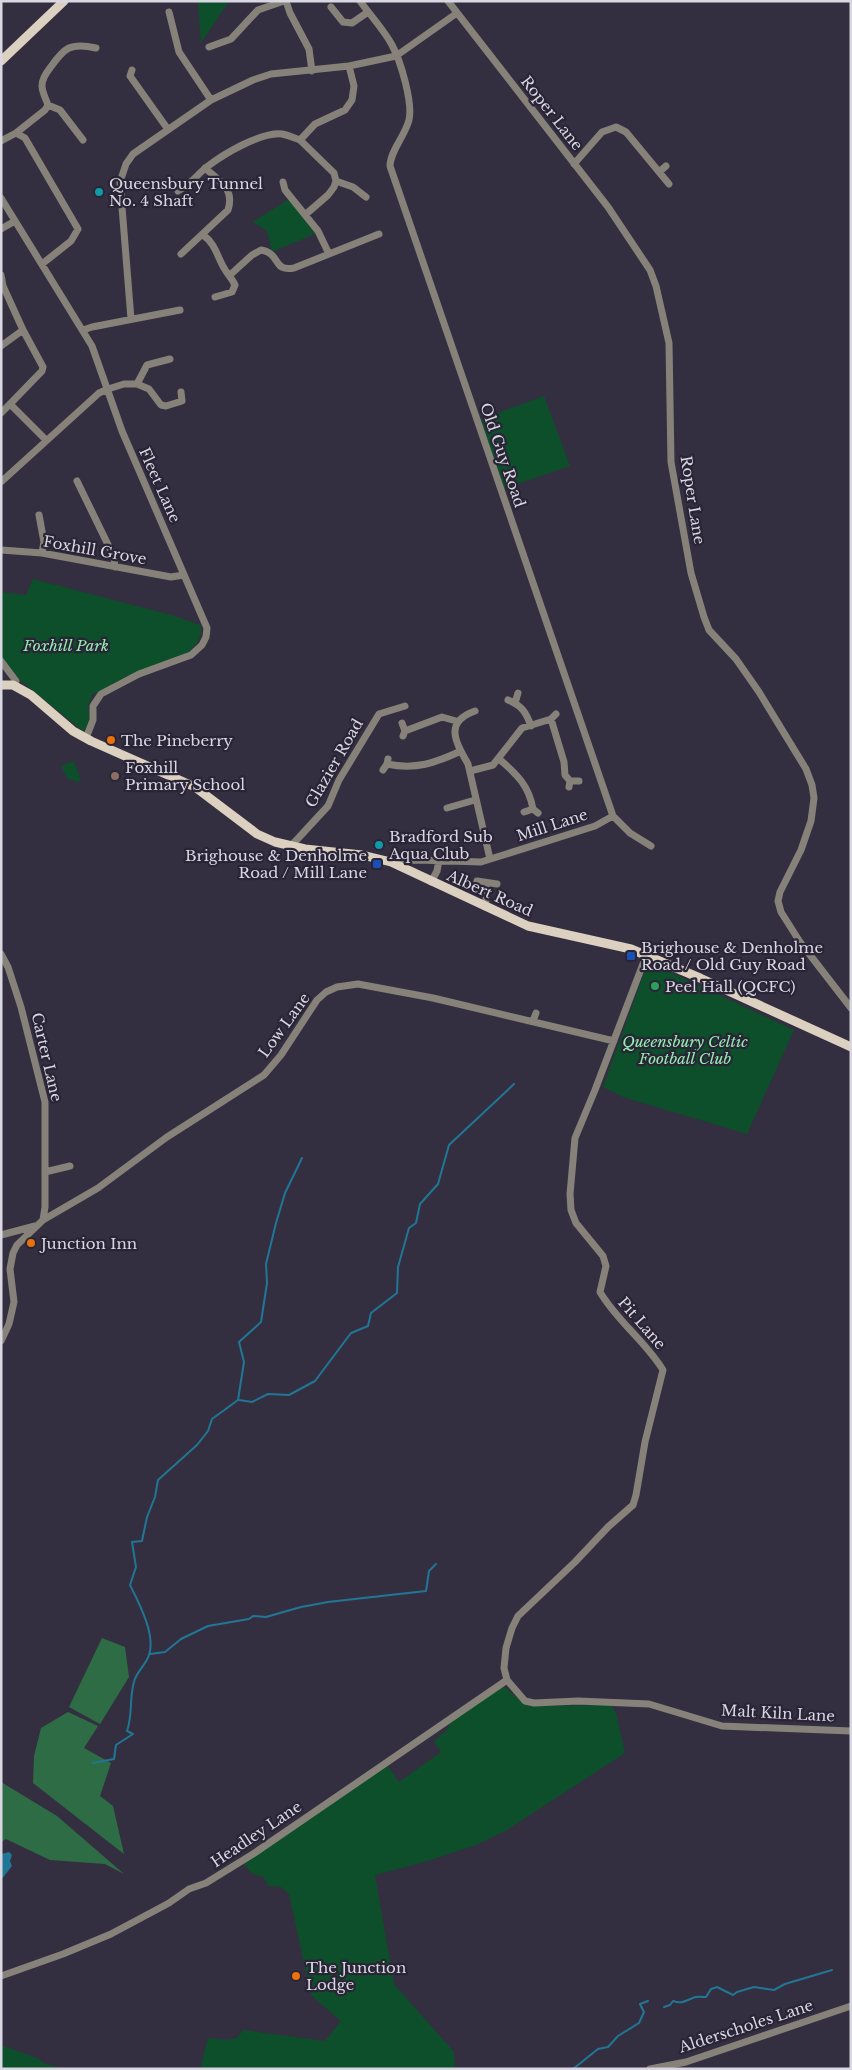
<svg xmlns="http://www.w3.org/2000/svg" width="852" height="2070" font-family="'Libre Baskerville',serif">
<rect width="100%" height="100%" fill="#342f40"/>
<path fill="#0c4f2a" d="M197,1H229L201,43L198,3Z
M289,199L315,234L272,252L267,231L253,222Z
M544,396L570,466L503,489L479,420Z
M33,579L171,615L201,625C201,638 198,645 187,653L129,675L92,695L88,707L90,719L84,732L16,677L1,656V592L26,595Z
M74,761L81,780L78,782L68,779L61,766Z
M648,962L794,1030L747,1134L623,1097L603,1087Z
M500,1688H506L524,1704L529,1706L611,1705L616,1713L625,1753L507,1830L476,1845L424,1862L375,1875L394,1984L454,2052L455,2069H200L208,2038L226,2040L237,2038L243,2030L325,2041L341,2021L311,1995L291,1903L289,1894L281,1887L268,1886L263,1876C254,1876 248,1871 244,1863L387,1765L399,1782L441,1752L434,1741L449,1728L448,1724Z
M1,2045L39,2059L44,2063L64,2069H1Z"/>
<path fill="#2e6c45" d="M102,1638L125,1647L129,1677L100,1724L69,1707Z
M68,1712L98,1726L84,1748L111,1763L100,1796L113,1806L124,1854L33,1783L34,1756L41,1728Z
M1,1782L57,1816L124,1874L105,1864L50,1860L6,1839L1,1842Z"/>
<path fill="#217695" d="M9,1852L12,1855L10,1861L12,1866L1,1880V1854Z"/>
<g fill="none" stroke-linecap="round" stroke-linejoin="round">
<path stroke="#217695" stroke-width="2" d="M239,1400L252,1402L268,1394L289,1395L315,1381L351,1333L368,1326L371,1313L397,1293L398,1267L409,1228L416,1223L420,1204L438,1184L449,1145L514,1084
M150,1654L165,1652L181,1639L208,1626L249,1619L253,1616L266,1617L301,1607L328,1602L426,1591L429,1571L436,1564
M93,1763L114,1759L116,1745L133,1734L127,1731C133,1714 129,1699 134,1682C136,1672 146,1665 149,1655C156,1635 139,1603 130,1585L136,1567L132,1542L142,1541L147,1517L155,1497L158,1480L197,1445L208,1431L212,1419L238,1400L244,1362L239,1342L261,1322L267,1283L266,1264L276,1223L285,1193L302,1158
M664,2007L670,2005L673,2001C683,2004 684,2001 693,1998C696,1996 702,1997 706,1997L711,1989L717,1987L733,1995L737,1992L754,1987L774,1990L785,1984L832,1970
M573,2069L598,2049L608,2047L618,2036L639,2023L644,2012L640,2004L648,2001"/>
<path stroke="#878279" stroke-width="7" d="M286,1L290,13L309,49L312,71
M360,1C370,15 384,30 392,45C401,62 413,103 409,120C405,136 390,151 390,166L613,816L630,833L651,846
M448,1L608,207L650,270L656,286L669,343L671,462L691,573L704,617L709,630L736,659L759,692L806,769L812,785L814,798L811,821L801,850L780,892L778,901L781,912L800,942L851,1008
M331,7L343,22L352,23L368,12
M169,12L179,52L211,100
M209,47L231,39L258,10L284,1
M132,70L130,76L167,128
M48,105L60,110L83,140
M16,133L45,110L48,105C46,99 42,92 42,86C42,79 46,73 50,68C64,48 70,42 96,48
M300,140L334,173L336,181L334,187L328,195L305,215
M1,141L16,133L25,138L78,229L71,241L42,264
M574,164L602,132L616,127L626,132L669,184
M659,172L666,166
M336,181L353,187L366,197
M283,182L285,190L318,231L329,254
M178,191C193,183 196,175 208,166C224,154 260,132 282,134C288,135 294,138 300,140L315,124L345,110L352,100L354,86L349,66
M1,198L92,346L122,431L207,628L206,637L202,645L191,655L139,674L101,694L93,706V720L86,738
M1,229L15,221
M203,235C215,243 217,256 224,268C227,274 232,278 235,285L232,292L215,297
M181,254L228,210C235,188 219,181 205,168
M1,275L3,286L23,330L43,367L42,371L10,404L46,440
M230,275L252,255L261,250C282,254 272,272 294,268L379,234
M131,319L120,182L126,164L133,154L211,100L253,80L271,74L349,66L396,56L457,13
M83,330L92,327L180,310
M1,346L23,330
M137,384L147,365L170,359
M1,413L10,404
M77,481L114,557L115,567
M1,482L99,393L108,389L124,384H137L149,389L161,405L166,406L182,401L181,392
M39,515L44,542L42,553
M1,550L42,553L171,577L184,575
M1,661L16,681L13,685
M508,700C522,706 526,712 531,726
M515,703L518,693
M475,711C444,722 455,741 468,764L490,859
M551,719L564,762L565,775L570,781
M402,723L405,731L403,736
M405,731L442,717L456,721
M499,759C517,774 529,786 533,809
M387,764C416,770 435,763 461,751
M383,770L387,764L388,759
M470,771L493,765L522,728L551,719L556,714
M569,787L570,781H579
M447,808L475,800
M524,812L533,809L538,813
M291,846L328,806L339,780L379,714L405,706
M392,862L418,860L481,862L595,826L613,816
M477,881L497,884
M431,882L437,871L439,860
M485,907L488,883
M1,954L8,967L21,1007L45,1102V1207L43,1220L17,1245L13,1253L10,1269L14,1302L9,1324L1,1341
M646,956L595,1090L575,1138L570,1194L571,1210L576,1223L603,1256L606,1266L600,1292C617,1321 645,1341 663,1370L645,1442L636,1495L633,1505L608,1527L575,1562L518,1616L512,1628L506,1648L504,1668L507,1680L525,1701L534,1703L578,1701L649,1704L722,1726L851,1731
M533,1021L536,1013
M45,1172L70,1166
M43,1220L98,1188L167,1137L264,1075L281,1055L317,1000L326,992L337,987L358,984L433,998L614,1041
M1,1235L35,1226
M1,1976L63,1954L111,1934L169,1903L189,1889L206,1883L253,1854L507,1680
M650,2069L686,2062L851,2006"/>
<path stroke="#dcd1c0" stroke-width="9" d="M1,61L64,1
M1,685H13L31,695L73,731L91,741L195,787L257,834L275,842L305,849L362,855L391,862L528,926L631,949L700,978L851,1047"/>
</g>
<g fill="#0f9aa8" stroke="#2a2536" stroke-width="2">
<circle cx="99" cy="192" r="5"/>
<circle cx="379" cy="845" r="5"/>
</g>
<g fill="#e8710a" stroke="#2a2536" stroke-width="2">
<circle cx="111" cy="740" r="5"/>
<circle cx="31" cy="1243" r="5"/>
<circle cx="296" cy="1976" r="5"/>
</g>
<circle fill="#8d6e63" stroke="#2a2536" stroke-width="2" cx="115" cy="776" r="5"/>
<g fill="#1a4fb4" stroke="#2a2536" stroke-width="2">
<rect x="372" y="859" width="10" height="10" rx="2.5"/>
<rect x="626" y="951" width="10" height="10" rx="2.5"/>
</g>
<circle fill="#2e9e5b" stroke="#2a2536" stroke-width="2" cx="655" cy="986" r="5"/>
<g text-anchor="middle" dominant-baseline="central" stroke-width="4.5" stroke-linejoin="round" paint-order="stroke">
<g font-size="15" fill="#d9d7e2" stroke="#2a2536">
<text transform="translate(552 113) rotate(52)">Roper Lane</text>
<text transform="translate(503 455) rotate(71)">Old Guy Road</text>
<text transform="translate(160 485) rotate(66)">Fleet Lane</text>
<text transform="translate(693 500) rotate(81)">Roper Lane</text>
<text transform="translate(95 550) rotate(10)">Foxhill Grove</text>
<text transform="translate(334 763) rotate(-60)">Glazier Road</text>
<text transform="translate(552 825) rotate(-18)">Mill Lane</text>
<text transform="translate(490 893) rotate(24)">Albert Road</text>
<text transform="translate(284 1025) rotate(-54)">Low Lane</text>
<text transform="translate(47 1057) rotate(77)">Carter Lane</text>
<text transform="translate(642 1323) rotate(49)">Pit Lane</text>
<text transform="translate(778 1713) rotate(3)">Malt Kiln Lane</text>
<text transform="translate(256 1834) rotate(-34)">Headley Lane</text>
<text transform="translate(746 2026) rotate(-18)">Alderscholes Lane</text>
</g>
<g font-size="15" fill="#d9d7e2" stroke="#2a2536" text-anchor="start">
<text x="109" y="183">Queensbury Tunnel<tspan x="109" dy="17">No. 4 Shaft</tspan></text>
<text x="121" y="740">The Pineberry</text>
<text x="125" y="767">Foxhill<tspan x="125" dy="17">Primary School</tspan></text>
<text x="389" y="836">Bradford Sub<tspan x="389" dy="17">Aqua Club</tspan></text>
<text x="367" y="855" text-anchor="end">Brighouse &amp; Denholme<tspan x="367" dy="17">Road / Mill Lane</tspan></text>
<text x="641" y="947">Brighouse &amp; Denholme<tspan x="641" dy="17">Road / Old Guy Road</tspan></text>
<text x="665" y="986">Peel Hall (QCFC)</text>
<text x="41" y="1243">Junction Inn</text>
<text x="306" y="1967">The Junction<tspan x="306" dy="17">Lodge</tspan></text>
</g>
<g font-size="15" font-style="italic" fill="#94edb0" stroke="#2a2536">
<text x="66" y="645">Foxhill Park</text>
<text x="685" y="1041">Queensbury Celtic<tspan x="685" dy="17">Football Club</tspan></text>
</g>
</g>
<rect width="852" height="2070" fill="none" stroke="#d9d7e2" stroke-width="5"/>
</svg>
